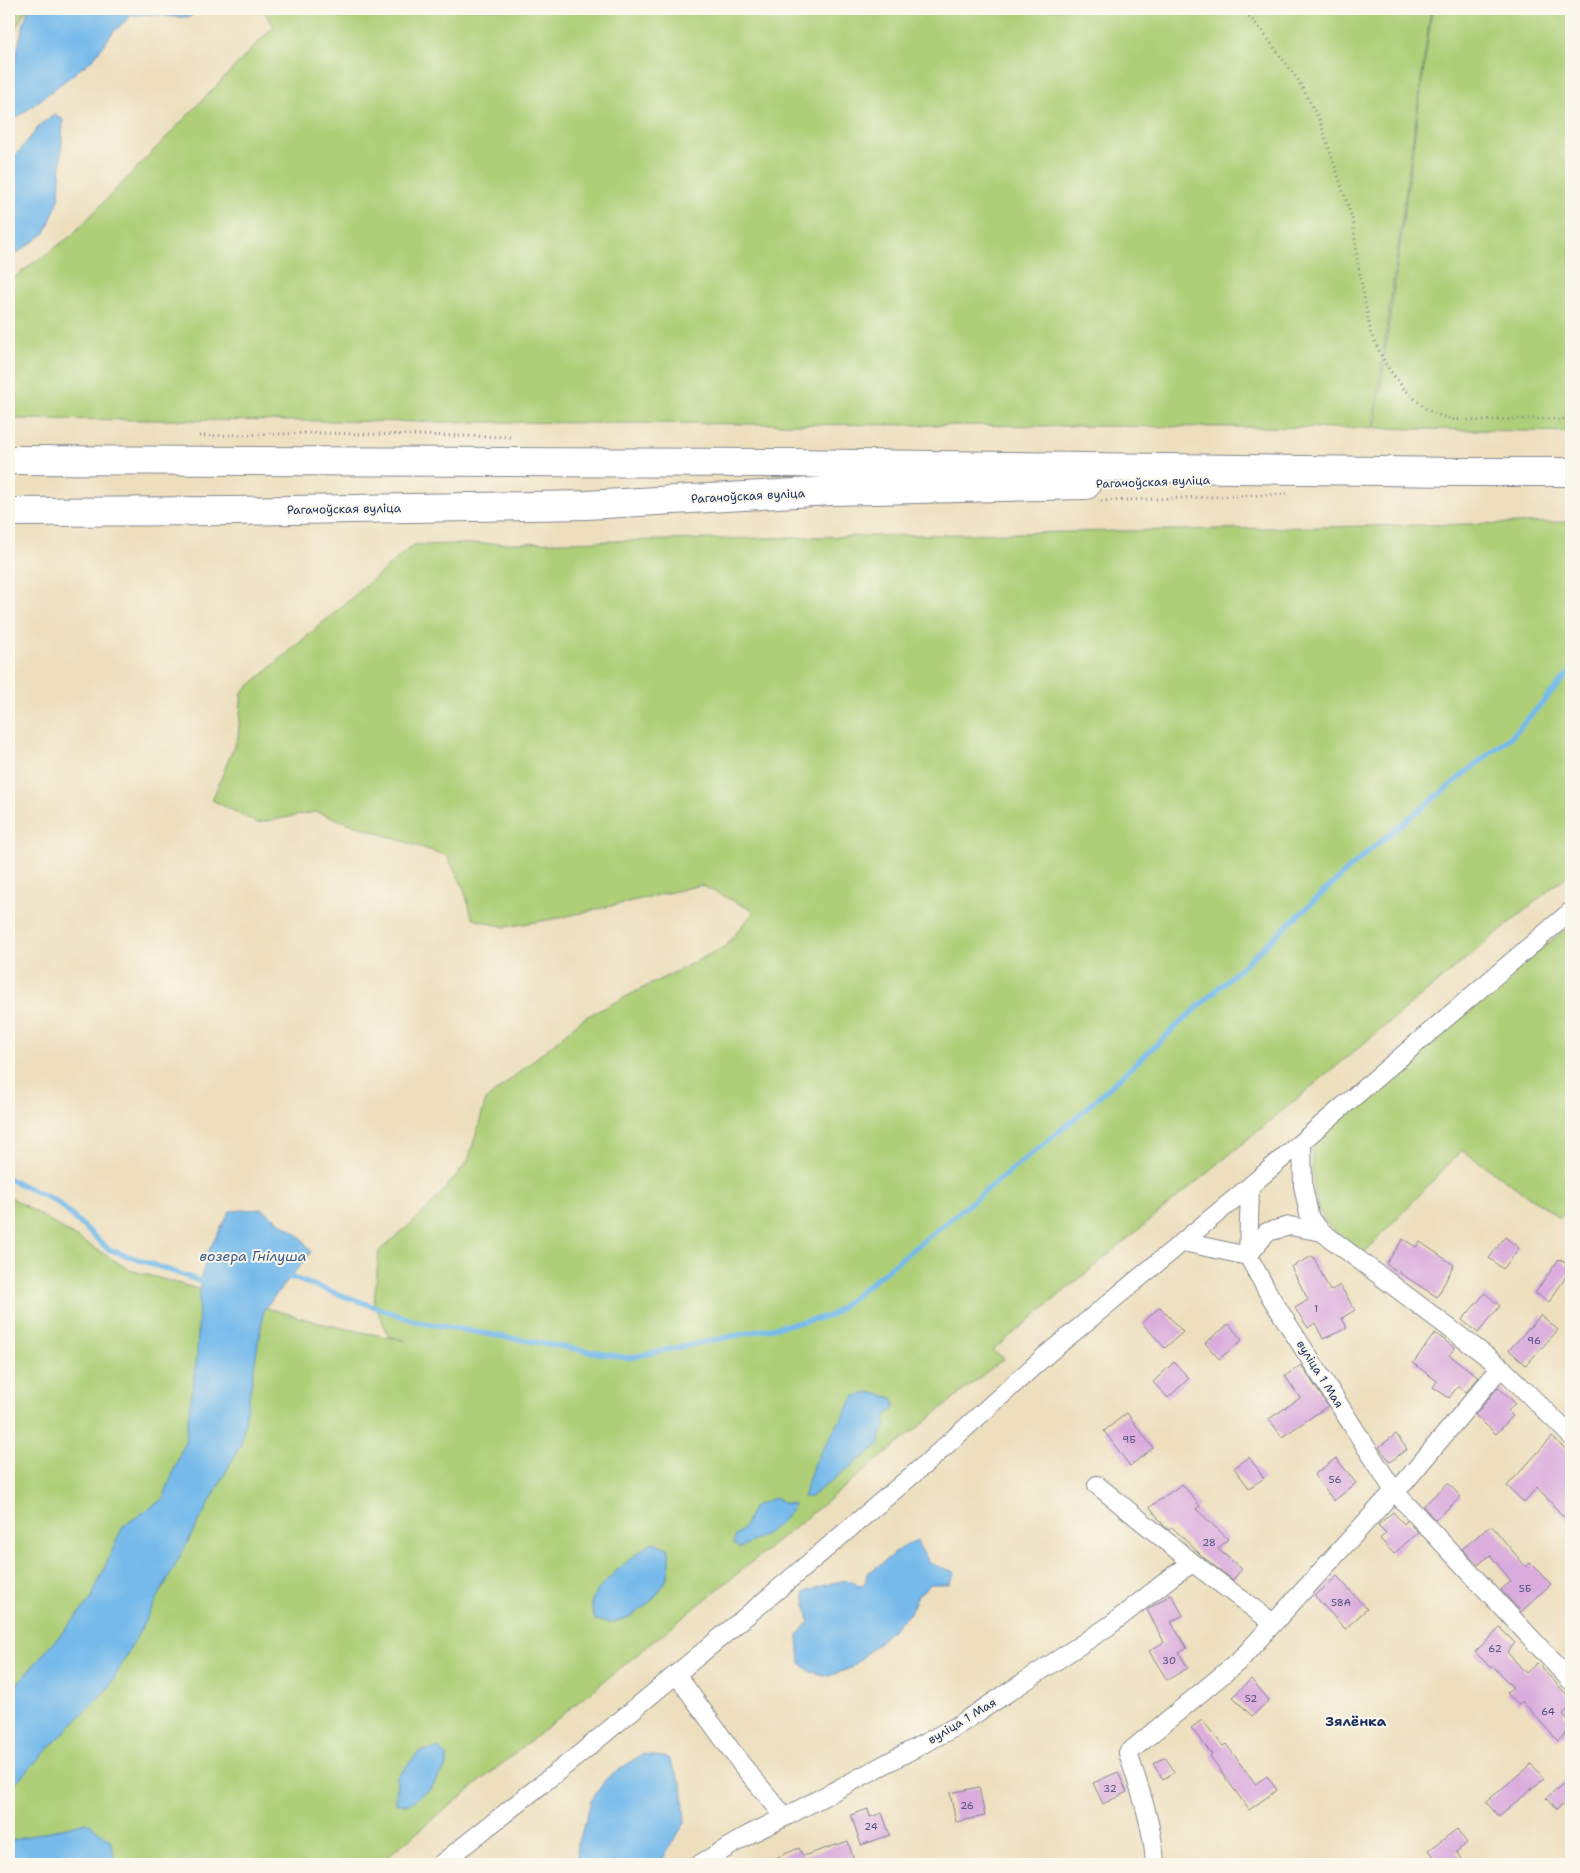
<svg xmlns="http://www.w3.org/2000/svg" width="1580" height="1873" font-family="'Shantell Sans',sans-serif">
<rect width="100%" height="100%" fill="#fbf7ec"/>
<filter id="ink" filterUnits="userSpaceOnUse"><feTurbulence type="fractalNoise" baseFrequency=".02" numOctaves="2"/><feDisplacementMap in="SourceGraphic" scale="10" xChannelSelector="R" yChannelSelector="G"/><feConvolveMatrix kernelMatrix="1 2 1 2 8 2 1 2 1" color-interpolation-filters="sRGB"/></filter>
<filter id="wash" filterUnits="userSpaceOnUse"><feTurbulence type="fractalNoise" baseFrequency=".0096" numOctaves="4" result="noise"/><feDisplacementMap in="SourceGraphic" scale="20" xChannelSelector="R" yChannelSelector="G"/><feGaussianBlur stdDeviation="1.12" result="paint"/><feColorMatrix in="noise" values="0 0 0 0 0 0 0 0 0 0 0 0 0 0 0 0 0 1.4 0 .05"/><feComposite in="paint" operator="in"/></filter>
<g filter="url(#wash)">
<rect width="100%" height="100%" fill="#eddfbe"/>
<path fill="#aecf78" stroke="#647f6b" d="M9,9H26L16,28L9,53Z
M262,9H1431L1373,428L9,419V281L71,236L274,26Z
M1432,9H1571V432L1375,428Z
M1571,522V872L992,1351L1004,1358L378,1864H9V1196L130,1270L324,1324L406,1341L389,1336L374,1303L379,1251L429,1208L468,1161L486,1100L584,1018L726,946L754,911L701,885L559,918L505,927L473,919L463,886L447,856L316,812L257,823L212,800L238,737L242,692L413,545Z
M1571,924V1206L1560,1218L1462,1150L1363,1254C1352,1245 1339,1237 1330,1227C1310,1205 1313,1171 1312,1144Z"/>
<path fill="#74baeb" stroke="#4874a4" d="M28,9H198L190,17H173L154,14L132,15L114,31L93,59L9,124C9,85 17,46 28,9Z
M55,114L63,120L59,199L45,233L9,259V161L17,154L41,124Z
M262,1209L301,1237L311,1252L264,1309L241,1444L110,1686L9,1789V1693L90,1601L123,1526L163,1499L185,1441L197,1356L200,1281L209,1250L230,1211Z
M869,1392L893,1398L895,1405L894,1410L888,1413L885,1419L886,1426L882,1433L879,1445L810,1497H803L814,1463L855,1396Z
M775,1498L784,1503L794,1504C782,1528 763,1535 740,1548L733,1543L736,1535L743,1529L754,1506Z
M917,1540L920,1548L931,1564L955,1572L949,1584H931L918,1595L910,1613L851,1668L829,1676L811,1672L800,1663L798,1636L809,1622L804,1593C812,1589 843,1578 852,1581C852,1581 858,1586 858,1586L862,1585L866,1581L867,1573C885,1564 898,1547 917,1540Z
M653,1542L668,1548C679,1578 646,1614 618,1621C610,1623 602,1621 595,1620C593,1614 591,1608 592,1601C596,1585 639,1551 653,1542Z
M438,1748L447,1756V1766L429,1790L409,1804H396L397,1777L419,1752Z
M642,1754L668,1758L682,1784L685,1822L660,1864H578L577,1843L585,1823L591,1801L606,1779Z
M87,1822L110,1840L117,1864H9V1841Z"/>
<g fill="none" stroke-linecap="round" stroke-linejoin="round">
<path stroke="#74baeb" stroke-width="5.5" d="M9,1179L56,1201L108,1249L200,1281
M290,1277L418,1322L628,1358L830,1316L1077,1117L1372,848L1513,735L1571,671"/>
</g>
<g id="blocks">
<path fill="#daabdd" d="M1505,1237L1519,1248L1503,1269L1489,1258Z
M1403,1239L1416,1247L1420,1242L1454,1265L1437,1297L1386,1264Z
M1313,1256L1330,1291L1340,1285L1355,1310L1342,1318L1347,1328L1323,1339L1315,1323L1308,1328L1295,1308L1308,1300L1291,1267Z
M1559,1259L1571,1267V1269L1549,1302L1535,1293Z
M1485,1293L1500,1306L1478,1333L1462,1320Z
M1160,1307L1183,1332L1165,1348L1142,1323Z
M1541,1315L1558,1330L1526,1365L1509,1350Z
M1229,1324L1242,1340L1219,1359L1205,1343Z
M1435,1333L1455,1348L1449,1355L1479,1377L1466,1392L1458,1386L1449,1398L1433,1387L1437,1381L1413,1363Z
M1174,1362L1189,1378L1168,1398L1153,1382Z
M1301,1365L1328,1406L1282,1437L1269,1419L1300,1398L1285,1376Z
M1498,1387L1515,1403L1508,1411L1513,1416L1496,1434L1475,1415Z
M1127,1413L1153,1448L1130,1466L1104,1431Z
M1396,1434L1407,1449L1390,1462L1379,1447Z
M1552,1437L1571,1454V1525L1537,1487L1524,1502L1507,1486Z
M1249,1457L1264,1478L1249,1488L1234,1468Z
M1336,1458L1356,1483L1334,1501L1314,1475Z
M1448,1483L1461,1497L1435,1520L1423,1506Z
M1182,1484L1200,1506L1196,1509L1228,1539L1218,1549L1242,1569L1233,1580L1204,1558L1172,1527L1169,1530L1164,1526L1150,1507Z
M1393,1512L1404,1524L1407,1521L1418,1532L1394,1554L1380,1539L1386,1533L1378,1525Z
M1491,1525L1526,1567L1530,1563L1551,1584L1521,1612L1501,1590L1511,1581L1490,1555L1478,1565L1462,1549Z
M1337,1576L1367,1609L1345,1629L1315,1596Z
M1171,1594L1183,1615L1171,1622L1187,1648L1179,1653L1188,1668L1167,1680L1149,1651L1164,1642L1147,1610Z
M1500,1628L1515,1643L1507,1652L1526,1673L1537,1663L1571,1699V1706L1563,1714L1571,1724V1729L1558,1741L1522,1701L1518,1705L1507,1693L1513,1688L1493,1666L1491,1668L1475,1652Z
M1251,1679L1269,1700L1252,1716L1233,1697Z
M1202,1720L1223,1746L1226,1744L1255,1784L1267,1776L1277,1790L1249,1810L1210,1756L1212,1754L1191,1728Z
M1165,1757L1175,1772L1163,1779L1153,1764Z
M1531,1764L1544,1778L1499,1817L1486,1802Z
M1118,1772L1127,1792L1103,1804L1093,1783Z
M1571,1777V1798L1556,1810L1546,1798Z
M979,1787L985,1816L956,1822L950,1793Z
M868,1809L870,1817L882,1813L890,1835L861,1845L851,1815Z
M1457,1829L1467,1843L1456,1852L1465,1864H1439L1429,1850Z
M848,1841L855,1864H761L799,1848L803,1856Z"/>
</g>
</g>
<g filter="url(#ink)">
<use href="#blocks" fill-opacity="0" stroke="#84878e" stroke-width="1"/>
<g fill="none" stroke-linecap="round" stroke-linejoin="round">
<defs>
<path id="minor" d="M1302,1142L1303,1186L1310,1219L1322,1232L1501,1367L1571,1436
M1250,1186L1248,1256L1270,1296L1394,1491L1571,1681
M1183,1242L1248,1256L1267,1232L1290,1226L1322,1232
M1097,1485L1193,1563
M676,1674L742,1765L785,1817L957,1726L1109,1626L1174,1575L1193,1563L1273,1623
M441,1864L581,1753L762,1603L930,1460L1045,1356L1250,1186L1571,911
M700,1864L750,1834L785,1817
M1155,1864C1153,1826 1140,1790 1128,1753L1239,1661L1394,1491L1404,1483L1501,1367"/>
<path id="primary" d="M9,460L787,463L1458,472H1571
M9,512L236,511L587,505L831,491L1086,485"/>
</defs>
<use href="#minor" stroke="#84878e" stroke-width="20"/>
<use href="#primary" stroke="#84878e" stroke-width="30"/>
<path stroke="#84878e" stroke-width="3" stroke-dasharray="1 4" stroke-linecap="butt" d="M1242,9L1259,27L1298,80L1320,121L1353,221L1358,264L1371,334L1386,365L1404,389L1425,408L1435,414L1451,419L1481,421L1511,419H1571
M199,436L317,433L511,437
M1101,501L1288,494
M9,590L10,589"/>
<use href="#minor" stroke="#fff" stroke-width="18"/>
<use href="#primary" stroke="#fff" stroke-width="28"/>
</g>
</g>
<g text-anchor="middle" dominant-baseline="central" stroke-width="4" stroke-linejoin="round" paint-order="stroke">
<g font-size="10" fill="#4b4e7e">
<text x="1316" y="1308">1</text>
<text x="1534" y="1340">96</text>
<text x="1129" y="1439">9Б</text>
<text x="1335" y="1479">56</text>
<text x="1209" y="1542">28</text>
<text x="1525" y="1588">5Б</text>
<text x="1341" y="1602">58А</text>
<text x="1495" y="1648">62</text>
<text x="1169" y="1660">30</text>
<text x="1251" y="1698">52</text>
<text x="1548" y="1711">64</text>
<text x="1110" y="1788">32</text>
<text x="967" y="1805">26</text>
<text x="871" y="1826">24</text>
</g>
<g font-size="12" fill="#1b2f5e" stroke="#fbf7ec">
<text transform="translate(1153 482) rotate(-2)">Рагачоўская вуліца</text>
<text transform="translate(748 496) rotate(-3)">Рагачоўская вуліца</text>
<text transform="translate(344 509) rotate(-1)">Рагачоўская вуліца</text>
<text transform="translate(1320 1374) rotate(58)">вуліца 1 Мая</text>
<text transform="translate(962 1721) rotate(-31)">вуліца 1 Мая</text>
</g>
<g font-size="14" font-style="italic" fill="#365988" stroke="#fbf7ec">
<text x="253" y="1256">возера Гнілуша</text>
</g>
<g font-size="14" font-weight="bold" fill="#1b2f5e" stroke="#fbf7ec">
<text x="1356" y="1721">Зялёнка</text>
</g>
</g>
<rect width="1580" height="1873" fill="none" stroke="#fbf7ec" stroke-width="30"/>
</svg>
